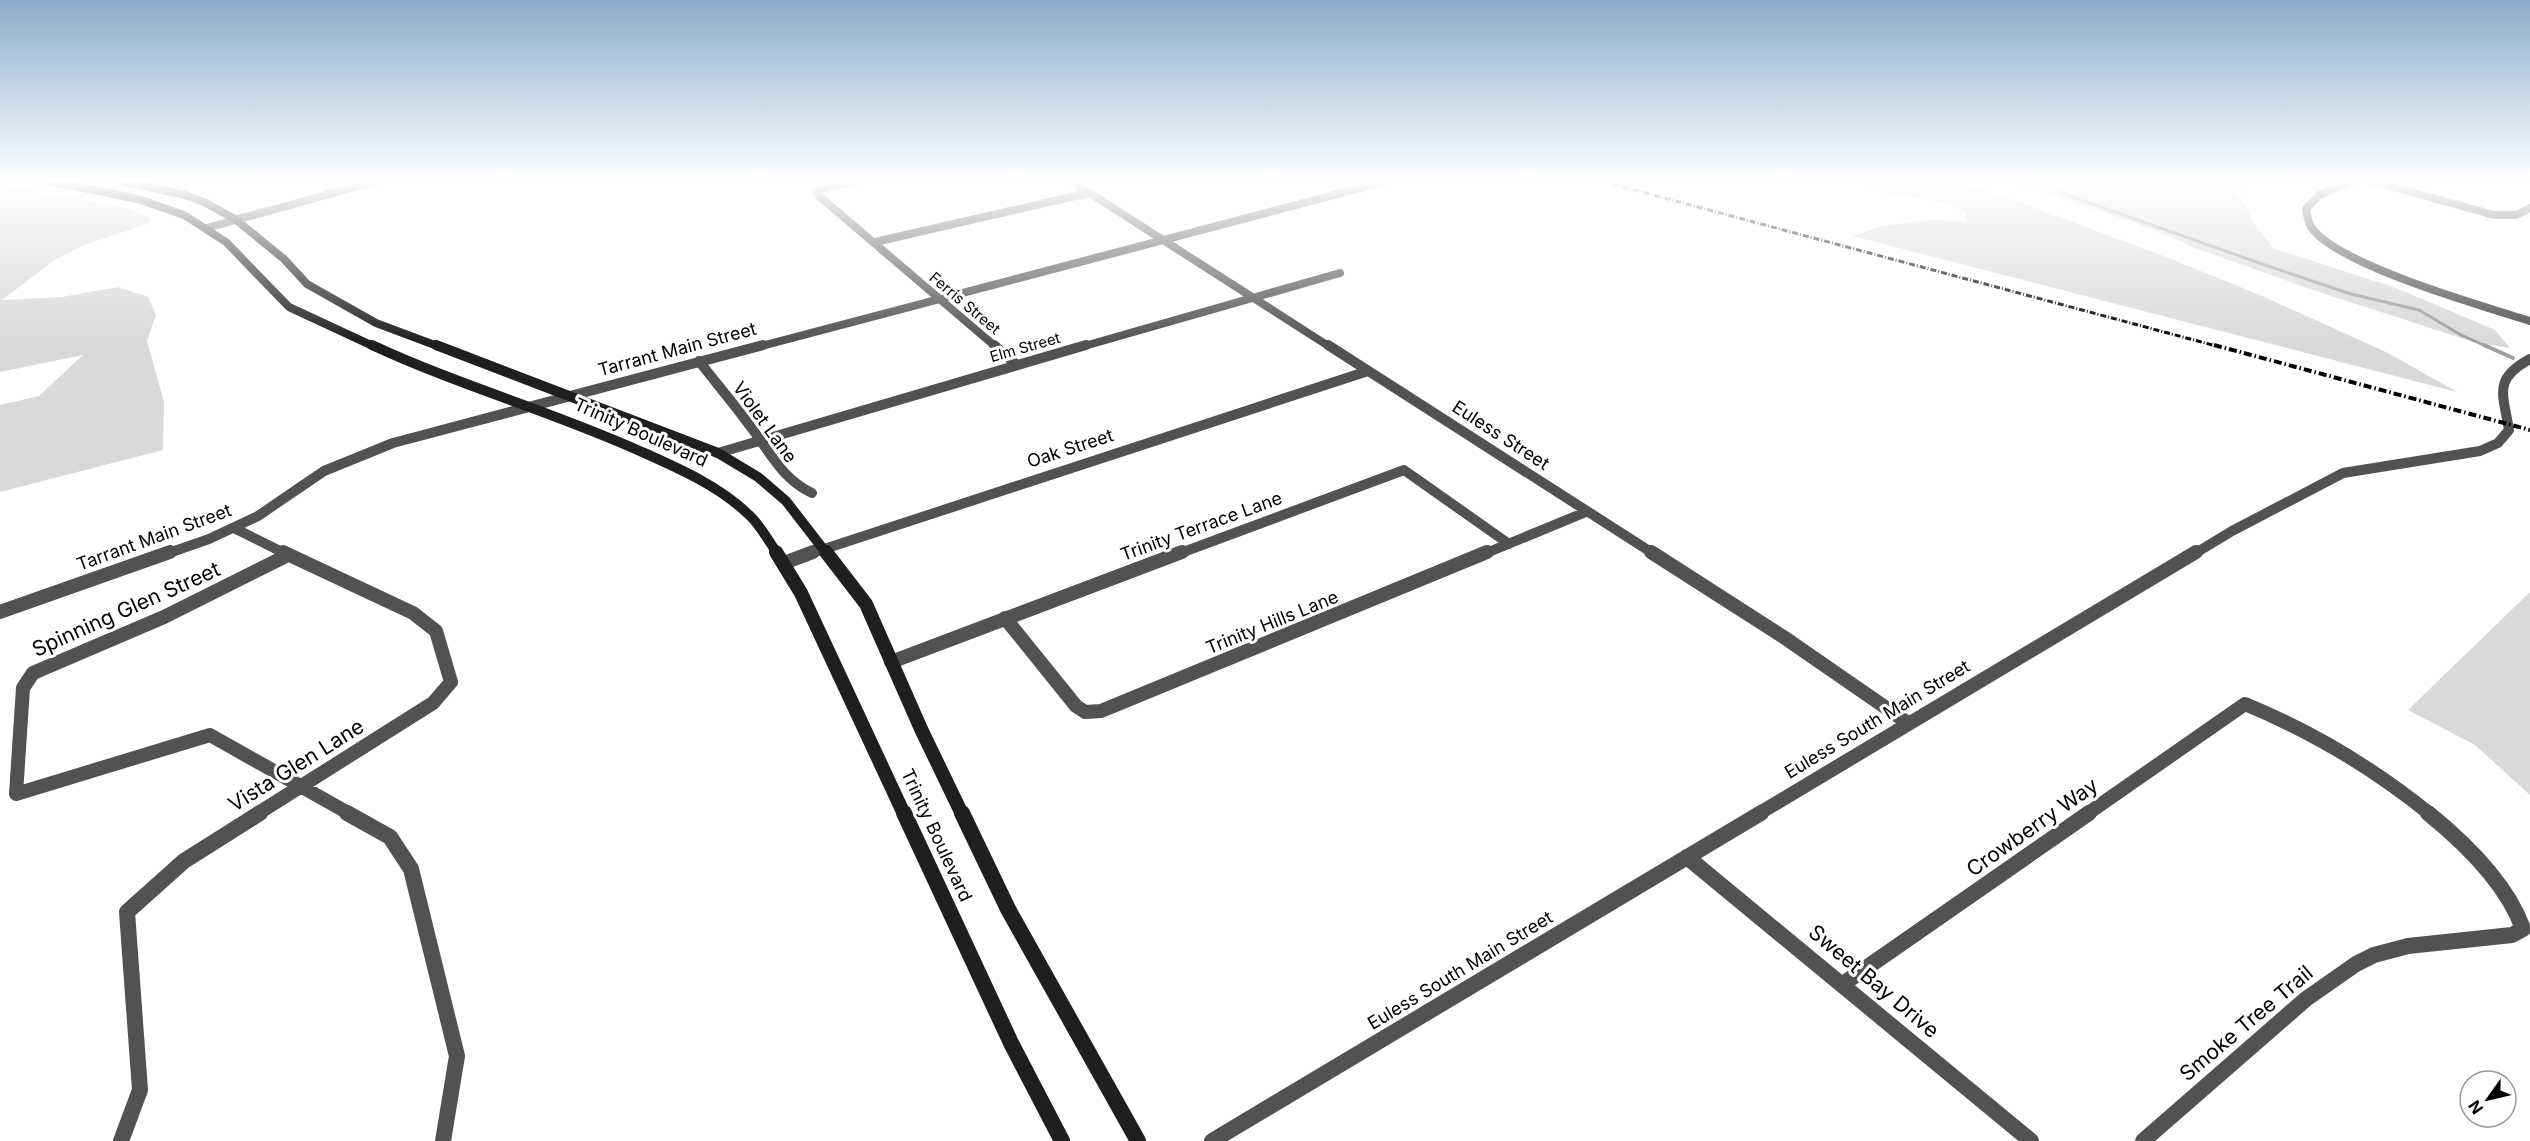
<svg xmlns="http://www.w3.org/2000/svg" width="2530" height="1141" font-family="Inter,sans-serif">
<rect width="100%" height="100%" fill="#fff"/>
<path fill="#d9d9d9" d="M1863,181H1961L1993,192L2166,257L2260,295L2388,353L2457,392L1853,236L1881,226L1930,220L1968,222L1964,210L1936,201L1885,193Z
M2010,181L2246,183L2233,191L2245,205L2253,222L2273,248L2396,288L2495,330L2510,348L2474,342L2316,291L2200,250L2147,227Z
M0,184L130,209L151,218L150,223L84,245L56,259L2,300L62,297L118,287L148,297L156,315L147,341L164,402L163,450L0,492V405L39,396L83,355L0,372Z
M2530,592V795L2475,745L2408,710Z"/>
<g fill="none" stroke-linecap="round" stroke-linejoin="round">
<path stroke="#a0a0a0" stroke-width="3" d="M2038,181L2070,196L2265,265L2351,294L2419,310L2461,335L2488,347"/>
<path stroke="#a0a0a0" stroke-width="4" d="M2484,345L2513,358"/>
<path stroke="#525252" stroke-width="8" d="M854,181L816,190L819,196L996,347
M1071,181L1330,347
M2351,181L2319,195L2306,209C2307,214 2308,222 2311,227C2337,265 2483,306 2530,321
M2372,181L2494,215H2516L2530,208
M875,242L1088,193
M758,347L1387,181
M1081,347L1340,273"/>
<path stroke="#525252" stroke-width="10" d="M994,345L1017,365
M1328,345L1654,554
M699,361C716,383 734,404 750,426C770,452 782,479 812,493
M718,453L1086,345
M234,528L286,554
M166,554L209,539L258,516L324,471L393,443L763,345
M809,554L1368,371
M1178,554L1404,470L1509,544
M1484,554L1586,512"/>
<path stroke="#525252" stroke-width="14" d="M1651,552L1785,638L1908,723
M288,555L164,617L33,673L23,688L16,794L210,735L350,814
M784,563L813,552
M0,612L170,552
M1005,618L1076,706L1085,712L1101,711L1487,552
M891,662L1182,552
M257,814L433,703L451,682L436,631L413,613L283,552
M2087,814L2245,704C2313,732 2373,768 2430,814"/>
<path stroke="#525252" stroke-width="16" d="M347,813L390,837L411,869L457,1056L443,1141
M1687,857L2031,1141
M1843,984L2089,813
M121,1141L140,1090L127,912L184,861L260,813
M2143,1141L2306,999L2356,964L2374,955L2408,946L2512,935L2523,929C2507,883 2465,843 2428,813"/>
<path stroke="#525252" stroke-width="8" d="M206,228L377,181"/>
<path stroke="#525252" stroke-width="10" d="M2194,554L2232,531L2343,473L2480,451L2498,443L2509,430C2503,393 2493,379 2530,359"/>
<path stroke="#525252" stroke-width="14" d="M1758,814L2196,552"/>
<path stroke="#525252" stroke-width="16" d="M1212,1141L1761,813"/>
<path stroke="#1f1f1f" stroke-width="8" d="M49,181L138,199L184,215L226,242L289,307L375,347
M122,181L185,195L204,202L235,219L284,259L307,284L376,323L440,347"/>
<path stroke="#1f1f1f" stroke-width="10" d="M372,345C460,386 554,412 642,452C678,468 719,486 748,514C760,524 768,541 778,554
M436,345L718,453L758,477L786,501L827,554"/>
<path stroke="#1f1f1f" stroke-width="14" d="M776,552L801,593L904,814
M826,552L866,604L921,729L962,814"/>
<path stroke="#1f1f1f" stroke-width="16" d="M904,813L1011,1043L1062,1141
M962,813L1008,909L1138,1141"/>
<path stroke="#000" stroke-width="3" stroke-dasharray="6 2 1 2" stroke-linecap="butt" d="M1601,181L2220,347"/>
<path stroke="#000" stroke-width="4" stroke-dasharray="8 3 1.5 3" stroke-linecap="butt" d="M2214,345L2530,430"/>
</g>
<linearGradient id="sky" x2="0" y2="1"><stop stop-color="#8baccb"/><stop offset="0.53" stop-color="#fff"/><stop offset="1" stop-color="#fff" stop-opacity="0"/></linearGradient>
<rect width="2530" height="341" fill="url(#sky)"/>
<g text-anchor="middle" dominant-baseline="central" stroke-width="6" stroke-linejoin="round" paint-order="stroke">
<g font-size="15" fill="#000" stroke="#fff">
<text transform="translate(965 303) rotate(40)">Ferris Street</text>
<text transform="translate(1025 347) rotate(-16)">Elm Street</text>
</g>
<g font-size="18" fill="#000" stroke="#fff">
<text transform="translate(677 349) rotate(-15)">Tarrant Main Street</text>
<text transform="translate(765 422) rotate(54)">Violet Lane</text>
<text transform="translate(641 432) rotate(24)">Trinity Boulevard</text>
<text transform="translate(1501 435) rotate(33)">Euless Street</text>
<text transform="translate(1070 448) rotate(-18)">Oak Street</text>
<text transform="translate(1201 526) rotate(-20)">Trinity Terrace Lane</text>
<text transform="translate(154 537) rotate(-20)">Tarrant Main Street</text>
<text transform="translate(1272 622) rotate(-22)">Trinity Hills Lane</text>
<text transform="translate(1877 719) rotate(-31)">Euless South Main Street</text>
<text transform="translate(937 835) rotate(65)">Trinity Boulevard</text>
<text transform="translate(1460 970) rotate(-31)">Euless South Main Street</text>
</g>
<g font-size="21" fill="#000" stroke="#fff">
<text transform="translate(126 609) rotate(-24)">Spinning Glen Street</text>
<text transform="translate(296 765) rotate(-32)">Vista Glen Lane</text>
<text transform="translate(2032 827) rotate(-35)">Crowberry Way</text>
<text transform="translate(1874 981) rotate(40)">Sweet Bay Drive</text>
<text transform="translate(2246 1023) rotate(-40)">Smoke Tree Trail</text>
</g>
</g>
<g transform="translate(2488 1099) rotate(236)"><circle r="28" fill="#ffffff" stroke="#999999" stroke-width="1.5"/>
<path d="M0-4.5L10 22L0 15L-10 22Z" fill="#000000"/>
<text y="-9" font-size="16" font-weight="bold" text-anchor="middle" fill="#000000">N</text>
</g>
</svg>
